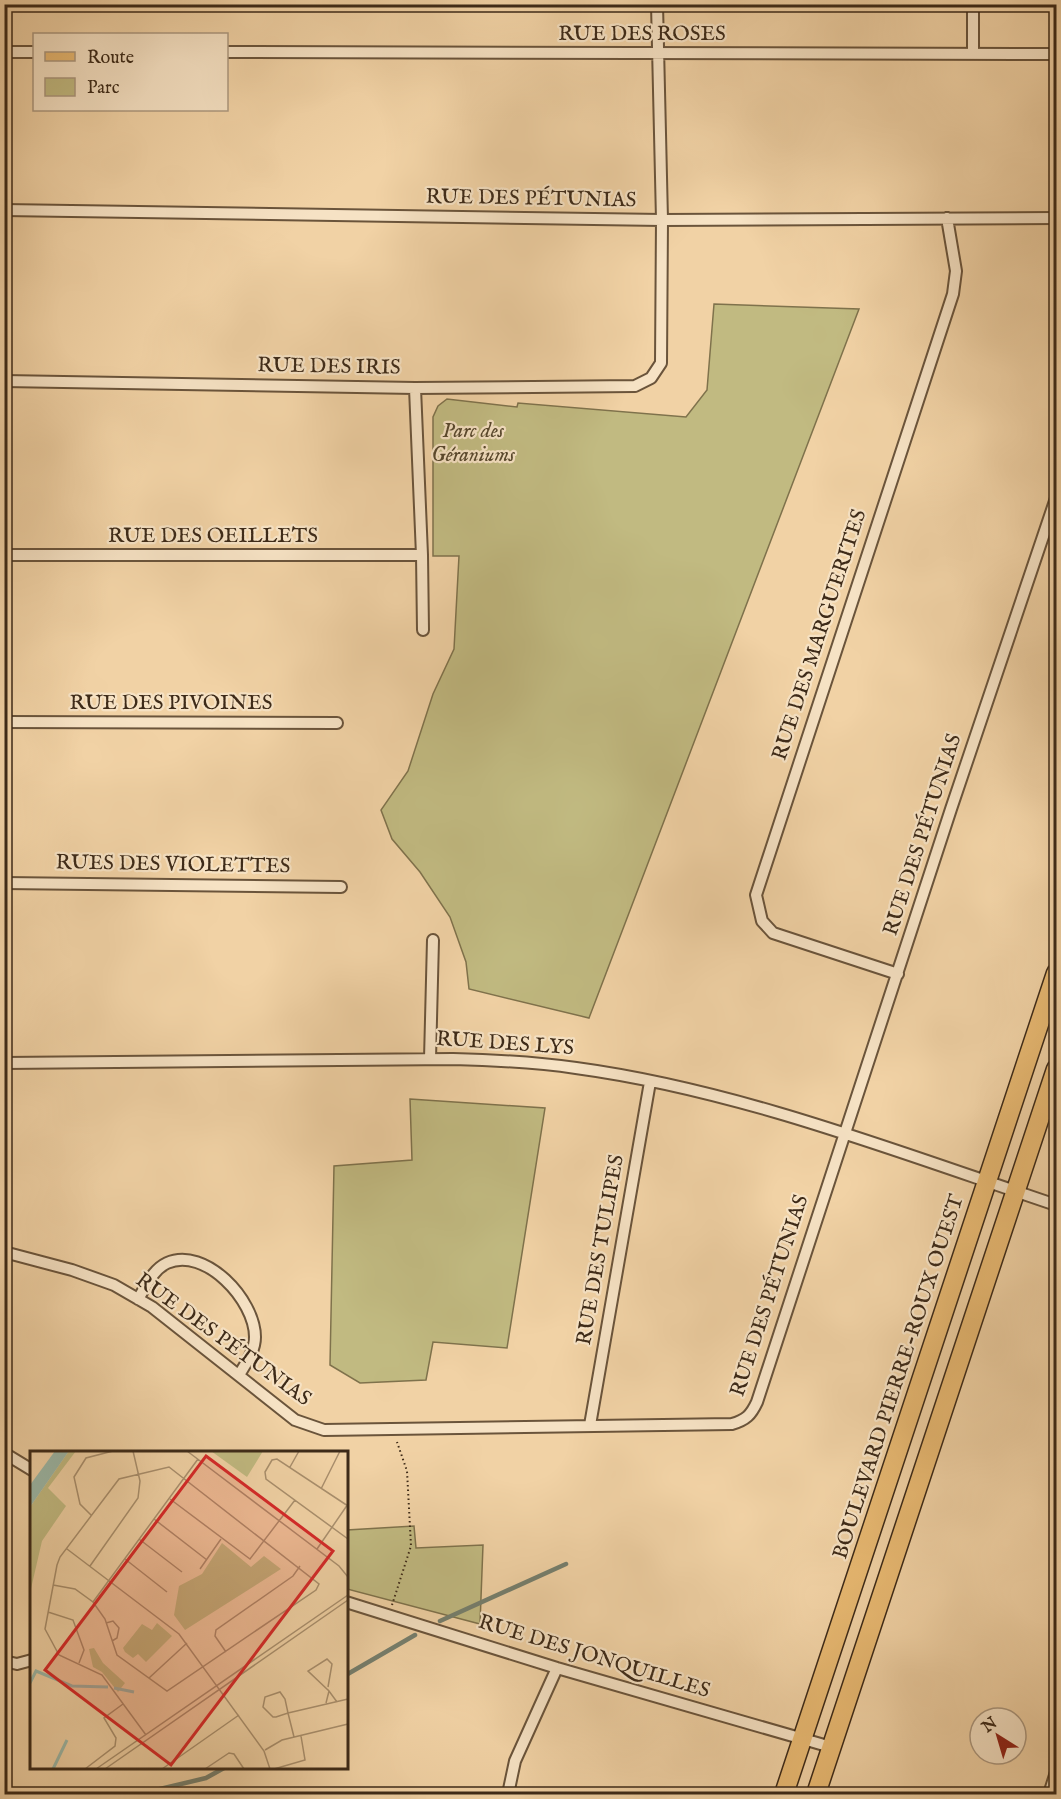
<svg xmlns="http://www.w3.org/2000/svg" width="1061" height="1799" font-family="'IM FELL English',serif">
<rect width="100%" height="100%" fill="#f1d2a5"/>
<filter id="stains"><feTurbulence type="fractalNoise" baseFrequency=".00333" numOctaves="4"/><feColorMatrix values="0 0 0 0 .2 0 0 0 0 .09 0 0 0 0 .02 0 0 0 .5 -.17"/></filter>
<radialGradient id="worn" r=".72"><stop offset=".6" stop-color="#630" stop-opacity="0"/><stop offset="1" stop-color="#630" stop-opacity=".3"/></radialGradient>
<path fill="#c1ba81" stroke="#7f724c" stroke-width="1.5" d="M714,304L859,309L589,1018L469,989L466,962L450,917L420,872L392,839L381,810L408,771L433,694L454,649L459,556H433V417L438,406L447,399L517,407L518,403L686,417L707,390Z
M410,1099L545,1108L507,1348L433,1342L426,1380L360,1383L330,1365L334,1166L412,1160Z
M414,1526L416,1548L483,1545L480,1624L347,1589V1530Z"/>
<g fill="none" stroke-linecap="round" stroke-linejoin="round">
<path stroke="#757f6e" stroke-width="4.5" d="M440,1621L566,1564
M346,1675L415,1635
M139,1794L206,1778L224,1768"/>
<defs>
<path id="minor" d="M4,52H34
M226,52L1056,54
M973,52V4
M4,210L662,220L1056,218
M4,381L415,388L635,386L651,378L661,363L662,220L657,4
M415,388L422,555L423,630
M4,555H422
M4,722L337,723
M4,883L341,887
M898,974L773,933L762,921L756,895L953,294L956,271L947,218
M430,1059L433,940
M4,1063L453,1059C494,1060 535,1062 576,1068C739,1090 901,1153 1056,1205
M4,1252L72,1270L114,1285L152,1307L295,1420L324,1430L732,1424C746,1420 751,1415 757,1402L951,809L1056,498
M138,1299C146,1287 152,1270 167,1263C205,1246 255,1300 255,1337C255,1351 246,1363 239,1375
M590,1425L650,1082
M4,1453L32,1470
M346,1602L557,1668L831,1747
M4,1661L17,1664L32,1660
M508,1794L515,1761L557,1668
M1049,1794L1056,1772"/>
<path id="primary" d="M784,1794L1056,973
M816,1794L1056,1069"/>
</defs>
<use href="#minor" stroke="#6a543b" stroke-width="14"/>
<use href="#primary" stroke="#3d2a18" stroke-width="21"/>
<path stroke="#3d2a18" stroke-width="2" stroke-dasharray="1.5 3" stroke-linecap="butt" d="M392,1605L411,1546L407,1471L397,1442"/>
<use href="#minor" stroke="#f6e2c4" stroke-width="10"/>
<use href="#primary" stroke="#e8b972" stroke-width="18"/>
</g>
<g text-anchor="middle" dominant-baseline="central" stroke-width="4.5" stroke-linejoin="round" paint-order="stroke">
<g font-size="21" fill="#3d2a18" stroke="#f6e2c4">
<text x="642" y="34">RUE DES ROSES</text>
<text transform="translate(531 199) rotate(1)">RUE DES PÉTUNIAS</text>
<text transform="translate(329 367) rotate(1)">RUE DES IRIS</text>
<text x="213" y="536">RUE DES OEILLETS</text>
<text transform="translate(820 635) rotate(-72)">RUE DES MARGUERITES</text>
<text x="171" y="703">RUE DES PIVOINES</text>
<text transform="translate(923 835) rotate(-72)">RUE DES PÉTUNIAS</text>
<text transform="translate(173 865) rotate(1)">RUES DES VIOLETTES</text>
<text transform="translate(505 1044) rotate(4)">RUE DES LYS</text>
<text transform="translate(601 1250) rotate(-80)">RUE DES TULIPES</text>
<text transform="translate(770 1296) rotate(-72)">RUE DES PÉTUNIAS</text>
<text transform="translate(223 1340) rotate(36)">RUE DES PÉTUNIAS</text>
<text transform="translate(899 1377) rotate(-72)">BOULEVARD PIERRE-ROUX OUEST</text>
<text transform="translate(594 1657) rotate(17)">RUE DES JONQUILLES</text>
</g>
<g font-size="21" font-style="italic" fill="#57472d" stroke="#f6e2c4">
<text x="473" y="431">Parc des<tspan x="473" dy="24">Géraniums</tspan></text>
</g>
</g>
<g transform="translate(30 1451)">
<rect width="318" height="318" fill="#f1d2a5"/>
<path d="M39,0H46L18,37L36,55L12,90L0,142V56ZM181,0H233L217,26ZM192,92L221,116L234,105L251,118L155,179L144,164L149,135L172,123ZM127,172L142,185L116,211L108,203L103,207L95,201L93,197L112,173L122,179ZM64,197L73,212L95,232L88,241L72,221L63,216L59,198Z" fill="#c1ba81"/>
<path d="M25,0H39L0,56V34Z" fill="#9bb8a8"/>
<path fill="none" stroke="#9bb8a8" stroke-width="3" d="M0,232L6,220L42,235L78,236M84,237L104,241M23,318L37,289"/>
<path fill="none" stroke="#a98f6d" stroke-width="1.5" d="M157,0L309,115L318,126M260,16L269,0M291,38L310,0M140,48L220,108L265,49M318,55L247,8L242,9L235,21L236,28L318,88M61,64L50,53L44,26L56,7L83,0M124,68L177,109M109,88L152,121M37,98L149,183L234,300L240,318M287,98L318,53M95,108L137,141M60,115L108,47L110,30L103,0M170,118L191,88M23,134L45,138L63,151L75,168L87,204L137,240L286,139L289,133L139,16L89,28L30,106L27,114L15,178L29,204L72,224L116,284M63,151L168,8M18,161L43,169L54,199L49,212M76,172L83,170L89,177L87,187L82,190M196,201L185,185L186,179L263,125L270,115M119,227L157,192M298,236L302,213L297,208L278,220L299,240M296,252L299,240L307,251M264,286L258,262L255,248L250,241L235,246L233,256L243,266H246L258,262L318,248M235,299L252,289L318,273M55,318L85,295L86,287L74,267L93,253M66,318L318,144M75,318L318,149M132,318L209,264M175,318L199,302L204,303L214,318M244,318L275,309L271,285"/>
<path fill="#d62828" fill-opacity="0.15" stroke="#d62828" stroke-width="3" d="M176,5L303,100L141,314L15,219Z"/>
<rect width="318" height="318" fill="none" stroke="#3d2a18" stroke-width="3"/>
</g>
<rect width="1061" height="1799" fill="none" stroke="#f1d2a5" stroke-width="24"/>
<rect x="6" y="6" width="1049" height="1787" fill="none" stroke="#3d2a18" stroke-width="3"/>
<rect x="12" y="12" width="1037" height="1775" fill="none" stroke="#3d2a18" stroke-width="1.5"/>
<rect x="33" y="33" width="195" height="78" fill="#f6e2c4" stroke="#ac987f" stroke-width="1.5"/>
<rect x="45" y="52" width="30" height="9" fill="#e8b972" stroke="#ac987f" stroke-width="1.5"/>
<text x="87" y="63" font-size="18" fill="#3d2a18">Route</text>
<rect x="45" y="78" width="30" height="18" fill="#c1ba81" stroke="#ac987f" stroke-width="1.5"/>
<text x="87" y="93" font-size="18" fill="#3d2a18">Parc</text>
<g transform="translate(998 1736) rotate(323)"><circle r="28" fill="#f6e2c4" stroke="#ac987f" stroke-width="1.5"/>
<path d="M0-4.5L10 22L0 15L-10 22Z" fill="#8f2418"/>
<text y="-9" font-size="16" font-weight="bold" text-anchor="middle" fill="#3d2a18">N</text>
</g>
<rect width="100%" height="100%" filter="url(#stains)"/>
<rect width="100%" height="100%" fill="url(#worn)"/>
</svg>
